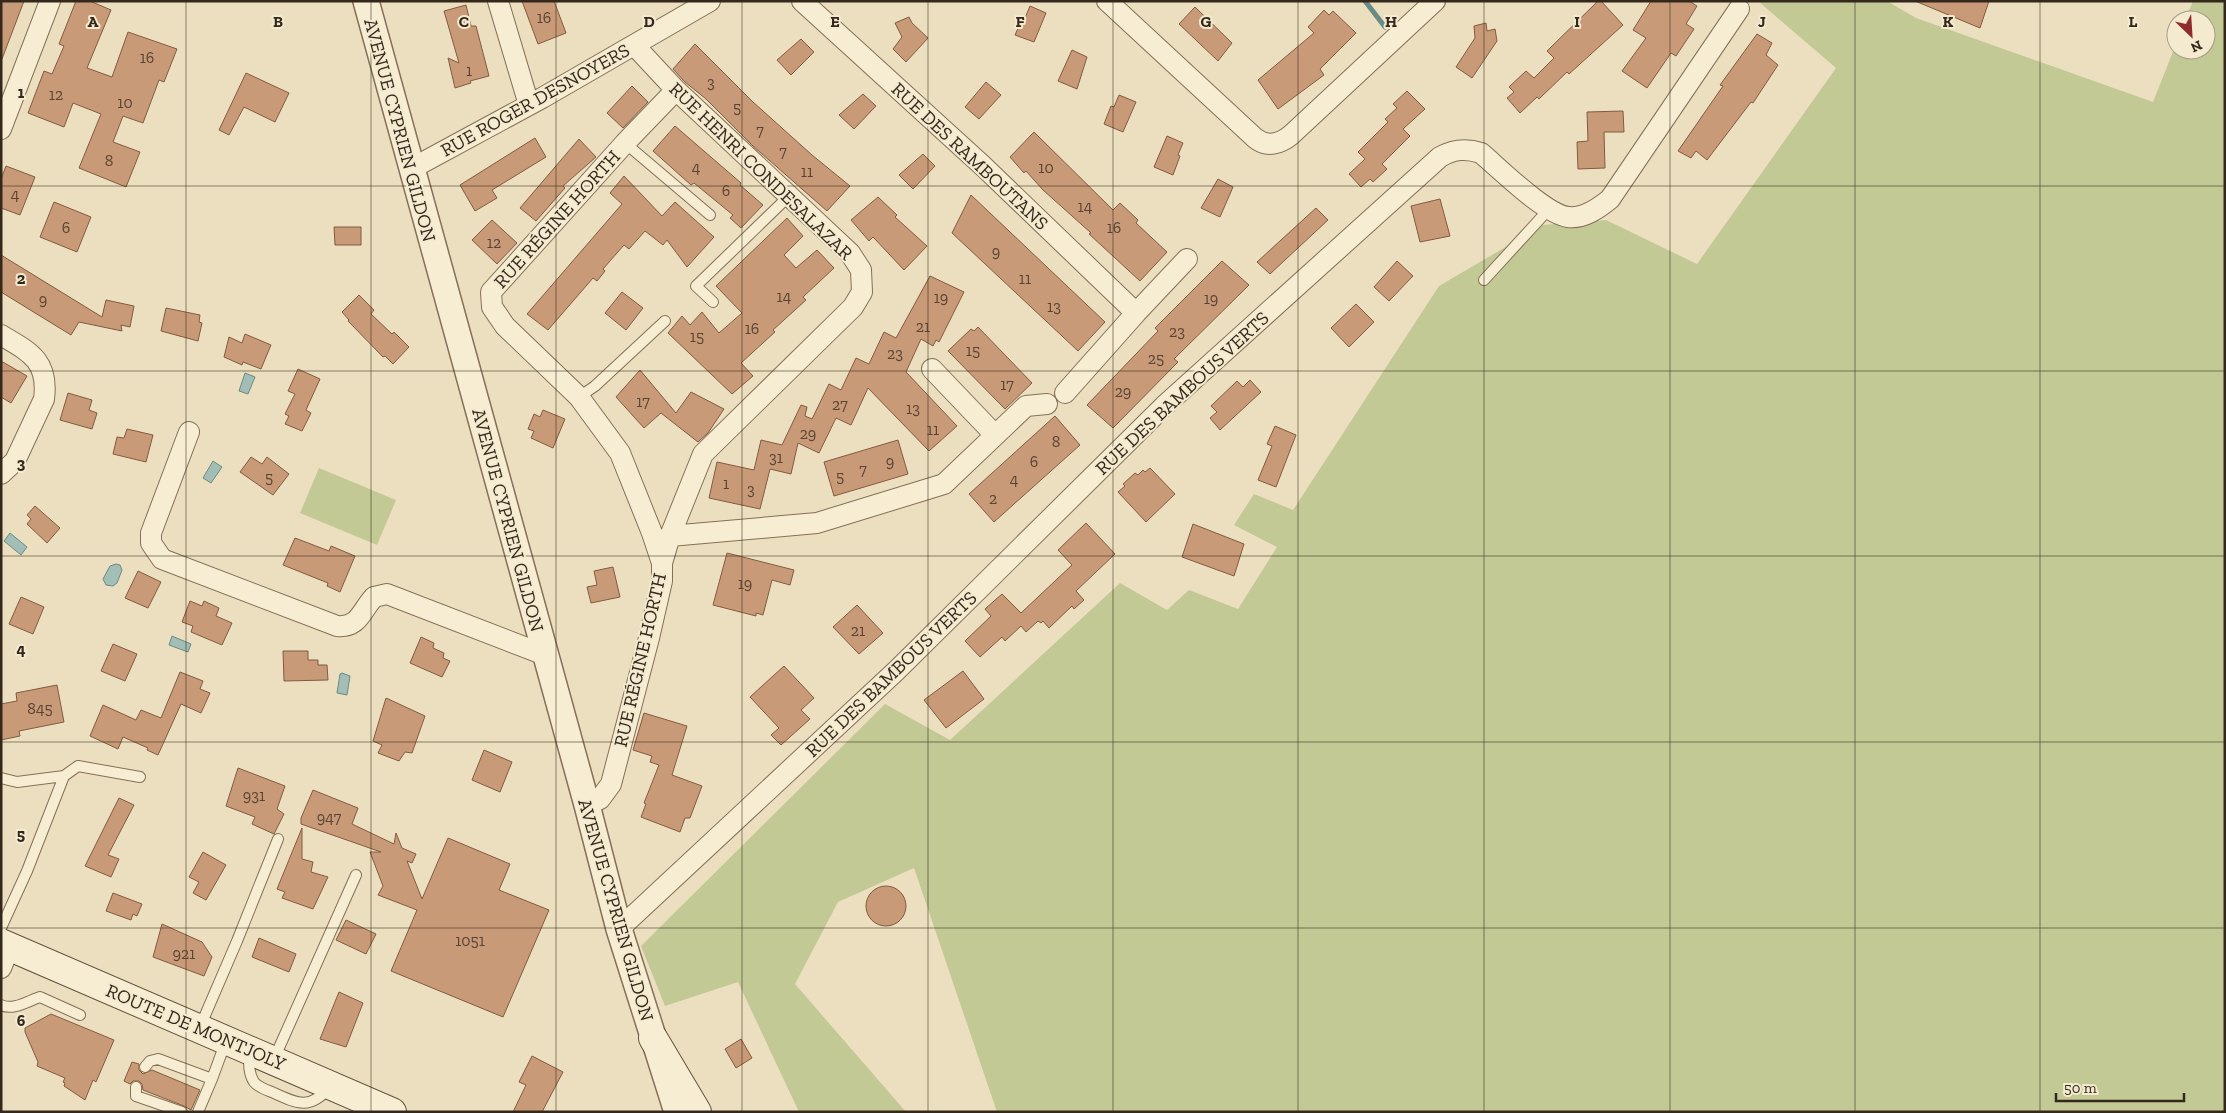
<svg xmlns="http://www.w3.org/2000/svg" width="2226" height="1113" font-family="'Zilla Slab',serif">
<rect width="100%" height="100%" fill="#ecdfc0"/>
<path fill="#c2c994" d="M1758,1H1887L1916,18L2153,102L2176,44V50H2206V20H2185L2193,1H2225V1112H997L914,868L838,902L795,984L906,1112H799L738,982L665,1006L641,946L885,704L950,740L1120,583L1167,610L1189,590L1238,609L1277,547L1234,525L1254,494L1293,510L1439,286L1543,225L1606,220L1697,264L1836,68Z
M319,468L396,500L377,545L300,513Z"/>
<path fill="#a2beb6" stroke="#6a8b83" d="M245,373L255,377L248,394L239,391Z
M213,461L222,467L211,483L203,478Z
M10,533L27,547L21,555L4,541Z
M116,564L120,565L122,570L117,583L113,586L106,585L103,579L110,566Z
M172,636L191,644L188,652L169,645Z
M342,673L350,676L347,695L337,693L340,674Z"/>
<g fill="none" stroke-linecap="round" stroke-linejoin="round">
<path stroke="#6a8b83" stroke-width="5" d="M1365,1L1385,27"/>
</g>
<path fill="#c99a77" stroke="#825b3f" d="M1,1H24L2,59H1Z
M76,1H90L111,10L87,68L112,77L128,32L177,49L164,82L159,80L143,123L123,116L113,142L140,152L126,187L79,168L101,114L73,103L64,127L28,113L44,71L52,74L64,46L59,44Z
M522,1H554L566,33L538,44Z
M1598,1H1601L1623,25L1569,74L1567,72L1539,99L1537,97L1520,113L1507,98L1514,92L1509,87L1526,71L1534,78L1554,58L1547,51Z
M1651,1H1689L1697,6L1686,24L1694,29L1676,56L1671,53L1647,88L1622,71L1646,38L1633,30Z
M1915,1H1989L1980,28Z
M466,5L471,26H476L489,76L470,81L471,83L455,88L448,58L459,63L444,11Z
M1030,6L1046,13L1034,42L1015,35L1023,17L1025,18Z
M1195,7L1232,43L1218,61L1179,24Z
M1324,10L1329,15L1333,11L1356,33L1320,69L1324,75L1278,109L1258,80L1314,33L1308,27Z
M909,17L912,23L928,38L906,62L893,49L902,37L895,23Z
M1486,23L1487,31L1495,29L1497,41L1472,78L1456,67L1475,38L1474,26Z
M1757,34L1772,43L1766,55L1778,65L1753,103L1751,102L1707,160L1696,151L1691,158L1678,151L1723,86L1720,85Z
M801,39L814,52L791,75L777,60Z
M695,44L753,102L812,155L850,186L827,211L753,146L706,99L685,82L673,69Z
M1072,50L1087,57L1077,89L1058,81Z
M246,73L289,93L275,122L244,107L229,135L219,130Z
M986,82L1001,95L979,119L965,107Z
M632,86L648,102L623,128L607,113Z
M1407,91L1425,109L1403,129L1410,136L1382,164L1387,169L1373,182L1370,179L1361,187L1349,174L1365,159L1358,152L1388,122L1385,119L1397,108L1393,104Z
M863,94L876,106L854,129L839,115Z
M1119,95L1136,102L1123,132L1104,124L1111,106L1114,107Z
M1623,111L1624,132H1604L1605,168L1578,169L1577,142L1588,141L1587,112Z
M675,126L741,183L740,185L763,205L741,228L730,218L733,215L694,183L691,185L653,151Z
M1034,132L1113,210L1120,203L1138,220L1136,223L1167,252L1140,281L1089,234L1091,233L1043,190L1026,171L1024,173L1010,157Z
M1167,136L1183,143L1178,155L1180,156L1173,175L1154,167Z
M535,138L546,157L492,190L497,198L475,211L460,185Z
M579,139L596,157L563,186L565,188L536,221L520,208Z
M923,154L935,166L913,189L899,175Z
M6,166L35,177L20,215L1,208V179Z
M624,176L662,216L675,202L714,237L687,267L667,240L663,245L645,231L629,249L624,245L603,269L605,271L597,281L593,278L548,330L527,314L622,204L610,193Z
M1218,179L1233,187L1220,217L1201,208Z
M971,195L1105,322L1078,351L952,233Z
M878,197L897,215L895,217L927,246L904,270L873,237L869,241L851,220Z
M1440,199L1450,236L1420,242L1411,206Z
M54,202L91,217L77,252L40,237Z
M1316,208L1328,220L1270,274L1257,262Z
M787,218L803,236L784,255L796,268L817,250L834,268L803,297L806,300L773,330L775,332L741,363L753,376L732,394L668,333L682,316L690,325L702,312L719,333L742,313L716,286Z
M492,220L517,243L497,264L472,240Z
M334,227H361V245H335Z
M1,255L102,317L106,300L134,306L130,327L121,325L122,331L79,322L71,335L1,292Z
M1222,261L1249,285L1174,359L1178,362L1113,428L1087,405L1158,331L1155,328Z
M1397,261L1413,276L1389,301L1374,287Z
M930,276L964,292L939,342L936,340L933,346L921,339L906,372L957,426L929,451L868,388L851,425L836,418L819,453L798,443L791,474L770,469L760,509L709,498L717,462L754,470L761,440L782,445L801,405L807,407L805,416L812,419L829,384L841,390L856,358L869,364L884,332L896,338Z
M622,292L643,308L626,330L605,313Z
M359,295L374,310L371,314L392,334L394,332L409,347L393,364L385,356L383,357L348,321L349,320L342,312Z
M1356,304L1374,322L1349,347L1331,328Z
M166,308L200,315L199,322L202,323L198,341L161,331Z
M978,327L1032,383L1005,409L948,351L971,329L974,331Z
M245,334L271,345L261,369L243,362L242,365L224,357L229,337L242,343Z
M1,361L27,376L11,403L1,397Z
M298,369L320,379L306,410L311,413L302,431L285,424L289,416L285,414L295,394L288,391Z
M640,370L676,413L691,392L724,409L708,433L698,442L661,413L644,428L616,397Z
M1250,380L1261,392L1220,430L1210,418L1217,412L1211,406L1237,381L1243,387Z
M68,393L92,400L89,410L97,413L92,429L60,420Z
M543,410L565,419L553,448L531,438L534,431L528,429L534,414L540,417Z
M1055,416L1080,445L994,522L969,494Z
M1275,426L1296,435L1276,487L1258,480L1272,446L1267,444Z
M127,429L153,435L146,462L113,454L117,437L124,438Z
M898,440L908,474L834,496L824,462Z
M251,457L262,464L267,457L289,474L273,495L240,472Z
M1150,468L1175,494L1146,522L1118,492L1125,486L1123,484L1135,473L1138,475L1143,470L1145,472Z
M35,506L60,528L47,543L27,524L31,519L27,515Z
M1086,523L1115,554L1076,591L1084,600L1074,609L1072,606L1049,628L1043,621L1041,623L1038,621L1026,632L1021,626L1005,641L1002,637L980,657L965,641L991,616L985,609L1002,594L1021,613L1072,565L1058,550Z
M1193,524L1244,544L1234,576L1182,557Z
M295,538L329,551L331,546L355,556L340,592L327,586L328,583L283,565Z
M727,553L794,570L790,585L772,580L763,615L756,613V616L713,605Z
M613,567L620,597L591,603L587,587L597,585L594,571Z
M138,571L161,582L148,608L125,598Z
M21,597L44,607L33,634L9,624Z
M190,601L202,606L204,601L219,608L216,616L232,623L222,645L191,632L193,626L182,622Z
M857,605L883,633L859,654L833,627Z
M421,637L434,643L433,648L444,653L443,658L450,661L442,677L410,663Z
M113,644L137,654L125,681L101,671Z
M283,651H308V660H318V665H327L328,680L284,681Z
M784,666L814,698L801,710L810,719L781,745L771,735L779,728L750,697Z
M963,671L984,699L946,728L924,700Z
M180,672L203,681L200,689L210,693L201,713L181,704L158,755L147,750L148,748L123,737L118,749L90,736L103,705L136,720L141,710L161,718Z
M57,685L64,722L19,731L20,736L1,740V704L17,701L16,693Z
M386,698L425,716L412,753L405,752L399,761L378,753L382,745L373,741Z
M644,713L687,726L672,775L702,786L690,818H685L680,832L641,817L646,804L644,803L659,765L650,762L652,756L633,750Z
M484,750L512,762L500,792L472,780Z
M238,768L285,786L277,809L284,814L274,834L252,824L255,817L226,806Z
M313,790L358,808L352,824L394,844L396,833L402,848L416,854L412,863L407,861L422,899L448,838L510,864L499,890L549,910L503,1017L391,971L417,910L378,895L383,886L370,852H381L301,824V818Z
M119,798L134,805L108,855L119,859L111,877L85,866Z
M302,828V859L313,862L311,872L328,877L313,909L282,898L285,892L277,889Z
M203,852L226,865L206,900L193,893L199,882L189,877Z
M866 906a20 20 0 1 1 40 0a20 20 0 1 1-40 0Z
M113,893L142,904L137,916L133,914L131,920L106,911Z
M346,920L376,934L366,954L336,940Z
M162,924L202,942L212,957L204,976L153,957Z
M259,938L296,954L289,972L252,957Z
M339,992L363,1003L346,1047L320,1039Z
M51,1014L114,1040L96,1082L93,1080L85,1100L64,1086L65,1083L63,1082L65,1078L37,1066L38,1062L25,1032V1028Z
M741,1039L752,1058L736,1068L725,1049Z
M532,1056L563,1072L542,1112H513L526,1085L519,1082Z
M132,1062L139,1064V1070L143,1074L152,1070L200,1090L191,1110L184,1106L143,1090L142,1084L139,1081H133L130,1084L124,1081Z"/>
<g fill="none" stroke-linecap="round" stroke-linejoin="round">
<defs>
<path id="service" d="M625,143L710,215
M1484,280L1549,209
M713,302L696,286L789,196
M579,397L595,386L665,321
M1,778L17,782L64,776L78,766L140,777
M1,928L27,871L64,776
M1,1005C13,1011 28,1001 40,997L80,1015
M200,1027L237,941L278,839
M249,1051C249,1061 248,1073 254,1082C259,1088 267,1090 274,1093C298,1104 310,1110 330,1087
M274,1059L356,875
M145,1067L150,1061L158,1059L212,1079L198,1112
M212,1079L226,1041
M136,1087V1096L182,1112"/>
<path id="minor" d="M498,1L529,105
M802,1L983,166L1136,313L1065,393
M1107,1L1255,138C1267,148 1280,144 1291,135L1435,1
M634,45L676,90L850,253L861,270L862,292L853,307L703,454L670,536L662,563
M1,129L50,1
M410,167L420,164L542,98L710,1
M1136,313L1187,259
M1,335C30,352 49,361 44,399L15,461L1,474
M932,369L995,435
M189,432L151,533V543L162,559L337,626C359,628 361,611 374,597L387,594L545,655
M670,536L817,523L944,484L1026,406L1047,404
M587,805L600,799L611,784L649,638L662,581V563L652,533L620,453L579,397L505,326L492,307L491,292L625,143L676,90
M619,929L896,671L1164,406L1440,157C1454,149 1466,148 1481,153C1500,169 1545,214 1568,217C1584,219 1599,208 1610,199L1739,9
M1,968L10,946"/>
<path id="tertiary" d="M366,1L587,805L619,929L677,1112"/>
<path id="secondary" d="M1,943L392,1112
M653,1038L697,1112"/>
</defs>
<use href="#service" stroke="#847058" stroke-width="12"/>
<use href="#minor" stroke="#847058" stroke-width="22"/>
<use href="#tertiary" stroke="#847058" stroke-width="28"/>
<use href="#secondary" stroke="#65513c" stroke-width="30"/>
<use href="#service" stroke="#f7edd2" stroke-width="10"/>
<use href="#minor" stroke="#f7edd2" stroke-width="20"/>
<use href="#tertiary" stroke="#f7edd2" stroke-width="25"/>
<use href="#secondary" stroke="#f7edd2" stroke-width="28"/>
</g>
<path fill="none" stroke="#34281c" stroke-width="1" stroke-opacity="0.55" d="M186,1V1112M371,1V1112M556,1V1112M742,1V1112M928,1V1112M1113,1V1112M1298,1V1112M1484,1V1112M1670,1V1112M1855,1V1112M2040,1V1112M1,186H2225M1,371H2225M1,556H2225M1,742H2225M1,928H2225"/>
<g text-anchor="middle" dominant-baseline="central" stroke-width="4" stroke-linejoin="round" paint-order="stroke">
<g font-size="16" fill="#594433">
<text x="544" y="17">16</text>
<text x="147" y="57">16</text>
<text x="469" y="70">1</text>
<text x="711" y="82">3</text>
<text x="56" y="94">12</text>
<text x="125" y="102">10</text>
<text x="737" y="107">5</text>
<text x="760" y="130">7</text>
<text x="783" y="151">7</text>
<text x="109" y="160">8</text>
<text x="696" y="167">4</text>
<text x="1046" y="167">10</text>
<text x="807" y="171">11</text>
<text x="726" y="190">6</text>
<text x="15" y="194">4</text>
<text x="1085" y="206">14</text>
<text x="66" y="227">6</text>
<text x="1114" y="227">16</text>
<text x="494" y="242">12</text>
<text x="996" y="251">9</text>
<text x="1025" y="278">11</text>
<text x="784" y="296">14</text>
<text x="941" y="297">19</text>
<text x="1211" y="298">19</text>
<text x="43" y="299">9</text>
<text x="1054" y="306">13</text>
<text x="923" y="326">21</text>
<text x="752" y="328">16</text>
<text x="1177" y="331">23</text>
<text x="697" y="336">15</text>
<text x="973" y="350">15</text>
<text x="895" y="353">23</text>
<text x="1156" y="358">25</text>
<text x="1007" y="384">17</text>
<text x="1123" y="391">29</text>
<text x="643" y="401">17</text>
<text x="840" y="404">27</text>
<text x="913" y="408">13</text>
<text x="933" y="429">11</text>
<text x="808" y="433">29</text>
<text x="1056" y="441">8</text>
<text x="776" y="457">31</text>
<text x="890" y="461">9</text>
<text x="1034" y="461">6</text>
<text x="863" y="469">7</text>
<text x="840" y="476">5</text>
<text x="269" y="477">5</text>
<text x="1014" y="479">4</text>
<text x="726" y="483">1</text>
<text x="751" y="489">3</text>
<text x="993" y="498">2</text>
<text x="745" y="583">19</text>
<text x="858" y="630">21</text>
<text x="40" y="708">845</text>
<text x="254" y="795">931</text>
<text x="329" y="817">947</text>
<text x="470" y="940">1051</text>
<text x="184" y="953">921</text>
</g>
<g font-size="19" fill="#34281c" stroke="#f4eacf">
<text transform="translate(535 100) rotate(-29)">RUE ROGER DESNOYERS</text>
<text transform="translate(400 130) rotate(75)">AVENUE CYPRIEN GILDON</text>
<text transform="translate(970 156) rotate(43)">RUE DES RAMBOUTANS</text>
<text transform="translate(761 171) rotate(44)">RUE HENRI CONDESALAZAR</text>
<text transform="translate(557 219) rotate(-48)">RUE RÉGINE HORTH</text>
<text transform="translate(1182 393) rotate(-43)">RUE DES BAMBOUS VERTS</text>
<text transform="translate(508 520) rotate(75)">AVENUE CYPRIEN GILDON</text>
<text transform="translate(640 660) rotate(-77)">RUE RÉGINE HORTH</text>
<text transform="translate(891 674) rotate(-44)">RUE DES BAMBOUS VERTS</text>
<text transform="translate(616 910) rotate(74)">AVENUE CYPRIEN GILDON</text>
<text transform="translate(196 1027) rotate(23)">ROUTE DE MONTJOLY</text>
</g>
</g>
<g font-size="16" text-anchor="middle" font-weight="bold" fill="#34281c" stroke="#f4eacf" stroke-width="4" stroke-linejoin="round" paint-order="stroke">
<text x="93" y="27">A</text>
<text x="278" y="27">B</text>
<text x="464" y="27">C</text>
<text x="649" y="27">D</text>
<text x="835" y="27">E</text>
<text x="1020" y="27">F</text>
<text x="1206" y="27">G</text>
<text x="1391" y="27">H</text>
<text x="1577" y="27">I</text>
<text x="1762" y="27">J</text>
<text x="1948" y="27">K</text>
<text x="2133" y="27">L</text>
<text x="21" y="98">1</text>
<text x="21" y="284">2</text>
<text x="21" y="469">3</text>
<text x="21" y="655">4</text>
<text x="21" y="840">5</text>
<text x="21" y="1026">6</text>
</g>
<rect width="2226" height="1113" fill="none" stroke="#34281c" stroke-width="5"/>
<g transform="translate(2191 35) rotate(155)"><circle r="24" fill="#f4eacf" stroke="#a79c87"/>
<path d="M0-4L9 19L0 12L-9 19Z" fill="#902c2b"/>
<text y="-8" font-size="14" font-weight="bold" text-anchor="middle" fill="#34281c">N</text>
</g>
<path d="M2056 1093v8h128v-8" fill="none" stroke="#34281c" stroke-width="2.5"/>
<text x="2064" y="1093" font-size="15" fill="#34281c" stroke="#f4eacf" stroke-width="4" paint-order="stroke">50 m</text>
</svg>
